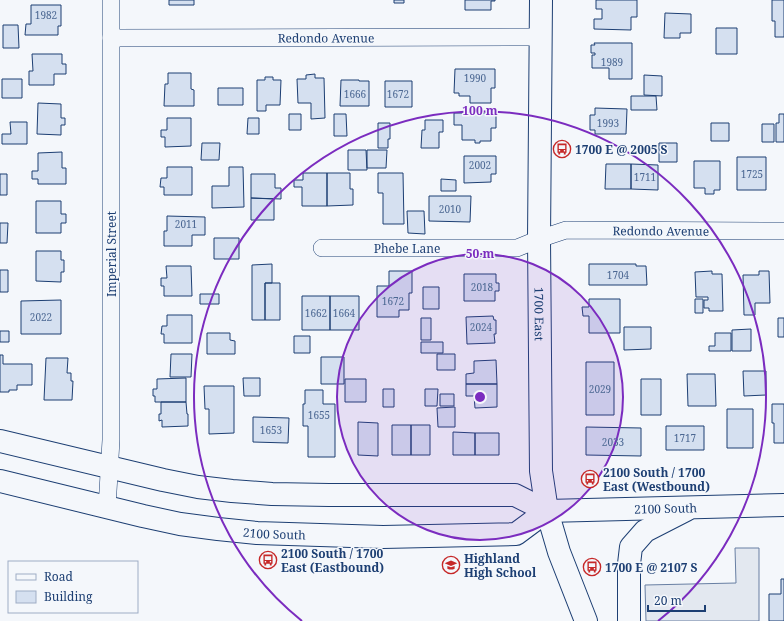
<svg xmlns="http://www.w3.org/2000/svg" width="784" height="621" font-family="'Noto Serif',serif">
<rect width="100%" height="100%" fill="#f4f7fb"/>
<path fill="#e3e8f0" stroke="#687fa3" d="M735,548H759V621H646L645,585L736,583Z"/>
<path fill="#d5e0f0" stroke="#1d3f73" d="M169,0H194V5H169Z
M394,0H404V3H394Z
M465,0H495V1H491V10H465Z
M596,0H637V17H631V30L594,29V19H602V9H596Z
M772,0H784V37H775V21H772Z
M31,5H61V26H58V35H25L26,24H31Z
M665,13L691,14V33H680V38H664Z
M3,25H18L19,48H3Z
M716,28H737V54H716Z
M594,43H632V79H609V68H592V55H595V53H591V45H595Z
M32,54H62V64H66V74H54V85H29V71H33Z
M455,69H495V88H491V103H470V96H459V93H454Z
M168,73H191V89L194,90V106H164L165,84H168Z
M315,74V78H324L325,118L311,119V103H298L297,79H306V75Z
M644,75L662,76V96L644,95Z
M265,77H273V80H281L280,105H266V111H257V80H265Z
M2,79H22V98H2Z
M341,80H359V81H369V106H340Z
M385,81H412V107H385Z
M218,88H243V105H218Z
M631,96H656L657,110H631Z
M38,103L61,104V118H65V125H61V135L37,134Z
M595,108L627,109L626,134H595V130H590V115H595Z
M454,113H496V128H491V141H480V143H475V140H462V125H454Z
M289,114H301V130H289Z
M334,114H346L347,136H334Z
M779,114H784V142H776V123H779Z
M167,118H191V146L165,147V137H161V130H167Z
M248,118H259V134H247Z
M425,120H443V132H439V148H421L422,130H425Z
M10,122H27V144H2V134H11Z
M378,123H390V139H388V148H378Z
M711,123H729V141H711Z
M762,124H774V142H762Z
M202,143H220L219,160H201Z
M659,143H677V162H659Z
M348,150H366L367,170H348Z
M367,150H387L386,168H367Z
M62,152V168H66V184H38V179H32V171H38V153Z
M464,156H496V174H491V182L464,183Z
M737,157H766V190H737Z
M694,161H720V190H714V194H705V188H694Z
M606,164H631V189H605Z
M631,164L658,165V190L631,189Z
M167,167H192V195H164V187H160L161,178H167Z
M229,167H243L244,207L212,208V186H229Z
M303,173H327V206H302V187H294V180H303Z
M327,173H350V189H353V205L327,206Z
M378,173H403L404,224H383V193H378Z
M0,174H7V195H0Z
M251,174H275V188H281V199L251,198Z
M441,179L456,180V191H441Z
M429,196H471L470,222L429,221Z
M251,198L274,199V220H251Z
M36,201H61V214H66V223H61V233H36Z
M407,211H424L425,234L408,233Z
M167,216L205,217V235H192V246H164V231H167Z
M0,223H8L7,243H0Z
M214,238H239V259H214Z
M36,251H61V260H64V272H61V282L36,281Z
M272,264V283H265V320H252V265Z
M589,264H636V266H646L647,285H589Z
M166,266H191L192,296H164V286H161V278H167Z
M0,270H8V292H0Z
M389,271H412V293H409V310H399V317H377V286H389Z
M712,271V274H722L723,311H709V308H704V300H708V297H696L695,272Z
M759,271H769L770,303H755V315H744L743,275H759Z
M464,274H496V283H499V291H495V301H464Z
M265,283H280V320H265Z
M423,287H439V309H423Z
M200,294H219V304H200Z
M302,296H330V330H302Z
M330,296H359V330H330Z
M589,299H620V333H589V316H583L582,307H589Z
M695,299H703V313H695Z
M61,300V334H21V301Z
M167,315H192V343H164V334H161L162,326H167Z
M493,316L494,320H496V334H494L495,343L467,344L466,317Z
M421,318H431V340H421Z
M778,318H784V337H778Z
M624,327H651V349L624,350Z
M751,329V351H732V330Z
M0,331H9V342H0Z
M207,333H230V340L235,341V354H207Z
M715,333H731V351H709V346H715Z
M294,336H310V353H294Z
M421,342H443V353H421Z
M171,354H192L191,377H170Z
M437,354H455V370H437Z
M0,355H3V364H32V385H17V390H9V392H0Z
M321,357H344V384H321Z
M46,358H68L67,373H71V381H73L72,400H44Z
M496,360L497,384H466V374L474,373V361Z
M586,362H614V415H586Z
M743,371H766V395L744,396Z
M687,374H715L716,406H688Z
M186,378V402H155V396H153V389H157V379Z
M243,378H260V396H244Z
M345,379H366V402H345Z
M641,379H661V415H641Z
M466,384H497V407L475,408L474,396H466Z
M204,386H234V433L209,434V409H205Z
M383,389H394V407H383Z
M425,389H438L437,406H425Z
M305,390H323V404H335V457H308V426H303V404H305Z
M440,394H454V406H440Z
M161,402H186L187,414H188V426L162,427V420L159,421V414H161Z
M772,404H784V443H774V423H772Z
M455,407V427H438L437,408Z
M727,409H753V448H727Z
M253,417L289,418L288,443L253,442Z
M358,422L378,423V456L358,455Z
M392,425H411V455H392Z
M411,425H430V455H411Z
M666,426H704V450H666Z
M586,427L641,428V456L586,455Z
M453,432L475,433V455H453Z
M475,433H499V455H475Z
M781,579H784V621H769V594H781Z"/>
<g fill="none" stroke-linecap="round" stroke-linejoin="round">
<defs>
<g id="street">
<path id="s1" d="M111,38L540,37"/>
<path id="s2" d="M322,248H517L539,239L566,230L784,231"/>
<path d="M107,508L111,440V0"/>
</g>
<g id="secondary">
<path id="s3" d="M541,0L539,239L541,471L547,511L559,552L586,621"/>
<path id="s4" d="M0,441L163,480L198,487L232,491L272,494L329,495H515L547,511L784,505"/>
<path id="s5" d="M0,481L143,516L180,524L218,529L257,533L383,537L516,534L547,511"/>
<path d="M629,621V564L631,547L645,531L686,510"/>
</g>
</defs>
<use href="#street" stroke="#1d3f73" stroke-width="18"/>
<use href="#secondary" stroke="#1d3f73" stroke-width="24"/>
<use href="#street" stroke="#f4f7fb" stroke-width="17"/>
<use href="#secondary" stroke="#f4f7fb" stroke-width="22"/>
</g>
<circle cx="480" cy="397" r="143" fill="#7b2cbf" fill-opacity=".12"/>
<g fill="none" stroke="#7b2cbf" stroke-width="2">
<circle cx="480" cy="397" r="143"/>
<path d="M302 621A286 286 0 1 1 658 621"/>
</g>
<defs>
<symbol id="bus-ring" viewBox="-11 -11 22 22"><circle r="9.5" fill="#f4f7fb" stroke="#c62828" stroke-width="1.5"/><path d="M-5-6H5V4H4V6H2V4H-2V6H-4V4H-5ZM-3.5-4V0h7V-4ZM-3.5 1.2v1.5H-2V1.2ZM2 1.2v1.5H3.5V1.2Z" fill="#c62828"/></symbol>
<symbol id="school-ring" viewBox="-11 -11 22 22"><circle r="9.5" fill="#f4f7fb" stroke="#c62828" stroke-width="1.5"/><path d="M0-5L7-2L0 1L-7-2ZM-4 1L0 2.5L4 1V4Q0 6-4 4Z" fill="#c62828"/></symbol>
</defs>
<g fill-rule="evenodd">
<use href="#bus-ring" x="552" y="139" width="20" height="20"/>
<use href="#bus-ring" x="580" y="469" width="20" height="20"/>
<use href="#bus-ring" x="258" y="550" width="20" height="20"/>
<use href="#school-ring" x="441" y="555" width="20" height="20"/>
<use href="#bus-ring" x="582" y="557" width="20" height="20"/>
</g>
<g text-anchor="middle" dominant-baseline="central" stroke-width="3" stroke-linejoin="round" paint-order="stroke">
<g font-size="10" fill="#4b6792">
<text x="46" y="15">1982</text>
<text x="612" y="62">1989</text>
<text x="475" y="78">1990</text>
<text x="355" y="94">1666</text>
<text x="398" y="94">1672</text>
<text x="608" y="123">1993</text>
<text x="480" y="165">2002</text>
<text x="752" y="174">1725</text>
<text x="645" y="177">1711</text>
<text x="450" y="209">2010</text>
<text x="186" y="224">2011</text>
<text x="618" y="275">1704</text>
<text x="482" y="287">2018</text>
<text x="393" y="301">1672</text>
<text x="316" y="313">1662</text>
<text x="344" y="313">1664</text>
<text x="41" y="317">2022</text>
<text x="481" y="327">2024</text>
<text x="600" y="389">2029</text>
<text x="319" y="415">1655</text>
<text x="271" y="430">1653</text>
<text x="685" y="438">1717</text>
<text x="613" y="442">2033</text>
</g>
<g font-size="12" fill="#1d3f73" stroke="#f4f7fb">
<text stroke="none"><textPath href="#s1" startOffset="215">Redondo Avenue</textPath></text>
<text stroke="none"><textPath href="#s2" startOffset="342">Redondo Avenue</textPath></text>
<text stroke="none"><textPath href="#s2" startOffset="85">Phebe Lane</textPath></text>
<text transform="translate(111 254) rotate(-90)">Imperial Street</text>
<text stroke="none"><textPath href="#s3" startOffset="314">1700 East</textPath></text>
<text stroke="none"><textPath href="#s4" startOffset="675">2100 South</textPath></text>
<text stroke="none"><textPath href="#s5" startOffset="280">2100 South</textPath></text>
</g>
<g font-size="12" font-weight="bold" fill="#1d3f73" stroke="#f4f7fb" text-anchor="start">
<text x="575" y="149">1700 E @ 2005 S</text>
<text x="603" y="472">2100 South / 1700<tspan x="603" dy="14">East (Westbound)</tspan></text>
<text x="281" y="553">2100 South / 1700<tspan x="281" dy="14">East (Eastbound)</tspan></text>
<text x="464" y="558">Highland<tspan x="464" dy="14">High School</tspan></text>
<text x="605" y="567">1700 E @ 2107 S</text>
</g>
</g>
<circle cx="480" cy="397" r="6" fill="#7b2cbf" stroke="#f4f7fb" stroke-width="2"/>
<g font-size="12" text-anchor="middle" font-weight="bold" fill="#7b2cbf" stroke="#f4f7fb" stroke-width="3" stroke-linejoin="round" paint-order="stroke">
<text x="480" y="115">100 m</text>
<text x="480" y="258">50 m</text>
</g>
<rect x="8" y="561" width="130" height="52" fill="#f4f7fb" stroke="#9eadc5"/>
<rect x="16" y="574" width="20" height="6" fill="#f4f7fb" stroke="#9eadc5"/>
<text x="44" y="581" font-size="12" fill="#1d3f73">Road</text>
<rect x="16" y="591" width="20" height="12" fill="#d5e0f0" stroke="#9eadc5"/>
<text x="44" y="601" font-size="12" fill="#1d3f73">Building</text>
<path d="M648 605v6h57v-6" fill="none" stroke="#1d3f73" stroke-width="2"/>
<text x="654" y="605" font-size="12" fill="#1d3f73" stroke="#f4f7fb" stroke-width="3" paint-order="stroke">20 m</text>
</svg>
